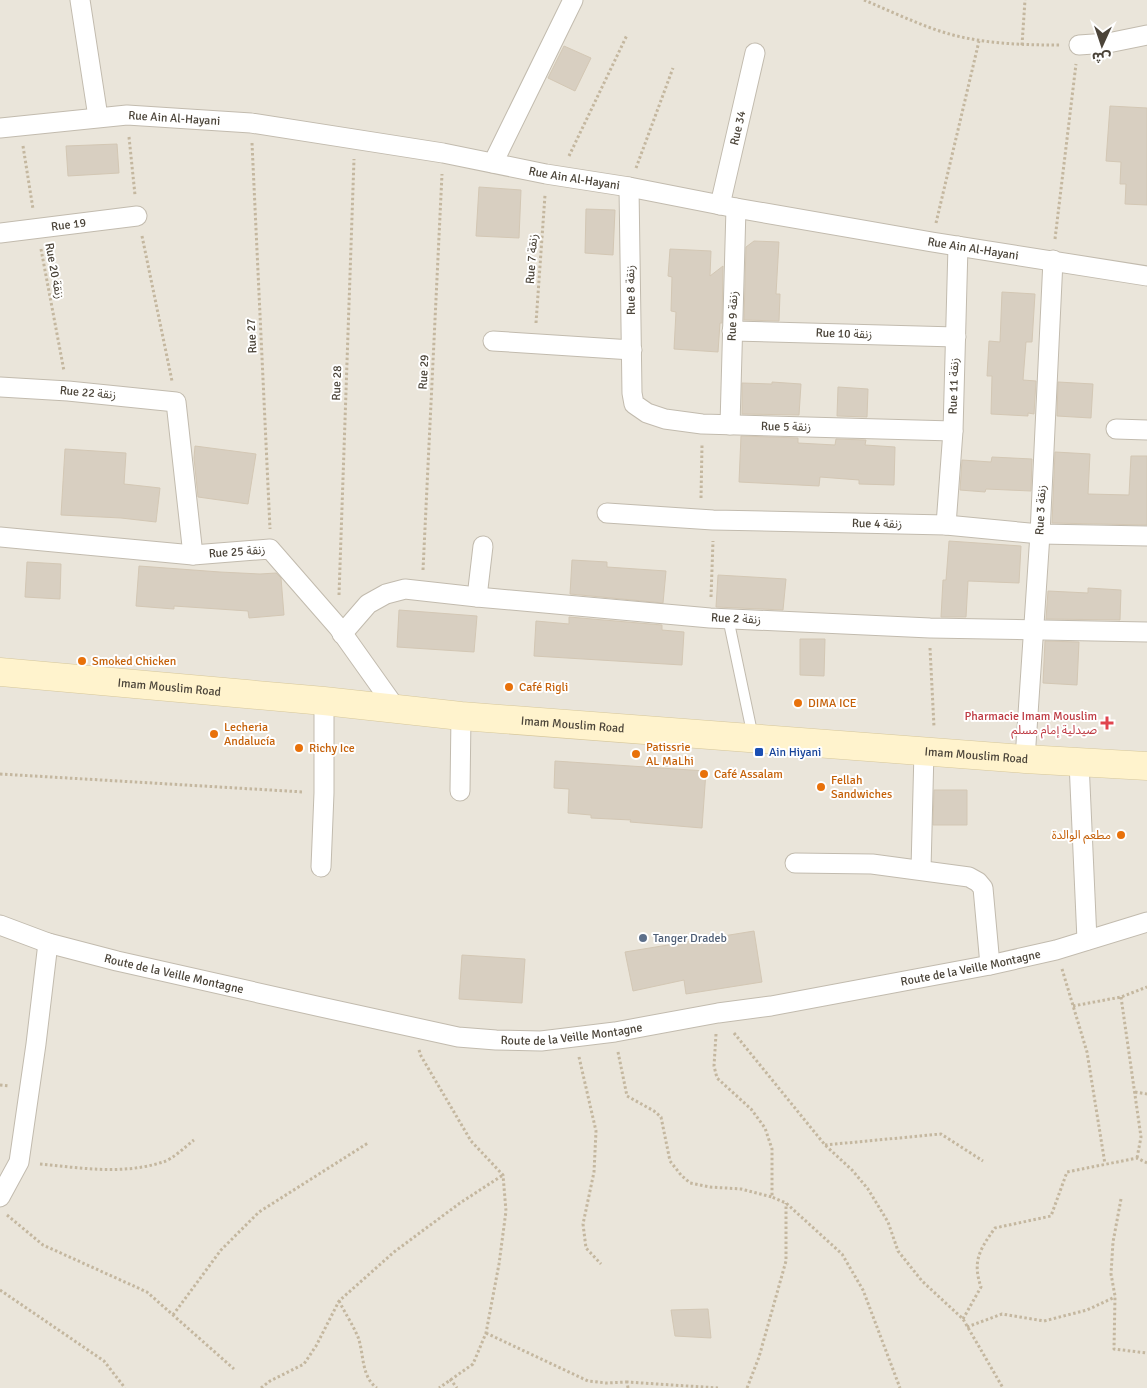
<svg xmlns="http://www.w3.org/2000/svg" width="1147" height="1388" font-family="Signika,'Noto Sans Arabic',sans-serif">
<rect width="100%" height="100%" fill="#f6f3ec"/>
<path fill="#eae5da" d="M0,0H1147V1388H0Z"/>
<path fill="#d8cfc1" stroke="#d3c7b4" d="M564,46L591,58L575,91L548,78Z
M1110,106L1147,108V205L1125,204L1126,184H1120L1121,162L1106,161Z
M117,144L119,173L68,176L66,146Z
M479,187L521,190L519,238L476,236Z
M586,209L615,210L613,255L585,253Z
M754,241L779,242L776,294H780L779,321L744,320L746,247Z
M670,249L711,251L710,276L723,266L722,323H720L718,352L674,349L676,312L671,311L672,277L668,276Z
M1002,292L1035,294L1032,342H1026L1023,380L1036,381L1034,414L1028,413V416L991,414L992,376H987L989,341L1000,342Z
M772,382L801,384L799,415L742,414V383L772,384Z
M1058,382L1093,384L1091,418L1057,416Z
M838,387L868,389L867,417L837,416Z
M741,436L798,438V443L835,445L836,439L866,440L865,445L895,447L894,485L859,484V480L820,477L819,486L739,482Z
M195,446L256,454L248,504L198,497L194,458Z
M65,449L126,453L124,484L160,488L156,522L121,518L61,515Z
M1055,452L1090,454L1088,494L1129,495L1131,456H1147V525L1052,523Z
M992,457L1032,459L1031,491L986,489L985,492L960,490L962,460L991,462Z
M949,541L1021,546L1019,583L968,581L966,617H941L943,580H946Z
M572,560L607,562V567L666,571L663,603L570,594Z
M27,562L61,564L60,599L25,597Z
M139,566L220,572L260,574L276,573L281,578L284,615L249,618L248,611L174,606V609L136,606Z
M718,575L786,579L783,610L716,607Z
M1088,588L1121,590L1120,620L1046,619L1048,591L1088,593Z
M399,610L477,616L474,652L397,647Z
M569,617L662,625V630L684,632L682,665L534,656L536,621L569,624Z
M800,639H825L824,676L800,675Z
M1045,641L1079,642L1077,685L1043,683Z
M555,761L706,771L702,828L630,822L631,820L591,818V815L568,813L569,789L554,788Z
M934,790H967V825H933Z
M754,931L762,982L686,994L684,980L633,991L625,952Z
M462,955L525,959L522,1003L459,999Z
M708,1309L711,1338L675,1336L671,1310Z"/>
<g fill="none" stroke-linecap="round" stroke-linejoin="round">
<defs>
<path id="lane" d="M728,618L753,737"/>
<g id="street">
<path d="M80,0L98,117"/>
<path d="M1079,45L1108,43L1147,35"/>
<path id="s1" d="M0,128L127,115L251,123L443,153L546,174L629,187L736,208L932,242L1147,276"/>
<path d="M493,163L573,0"/>
<path d="M629,187L632,393L634,404L647,413L665,419L702,424L953,431"/>
<path id="s2" d="M720,205L755,53"/>
<path id="s3" d="M0,233L137,216"/>
<path d="M732,331L956,337"/>
<path d="M493,341L632,350"/>
<path d="M0,387L68,391L176,402L193,555"/>
<path d="M730,425L736,208"/>
<path d="M1116,429L1147,430"/>
<path d="M607,513L713,520L946,525L1040,534L1147,536"/>
<path d="M946,525L953,431L958,246"/>
<path d="M0,537L193,555L270,549L338,627L397,710"/>
<path d="M477,597L483,546"/>
<path d="M342,634L368,604L386,594L405,589L477,597L710,618L930,628L1147,632"/>
<path d="M1025,759L1040,534L1053,260"/>
<path d="M1079,762L1087,940"/>
<path d="M460,791L461,716"/>
<path d="M795,863L872,864L969,877L978,882L983,888L990,965"/>
<path d="M321,867L324,793V701"/>
<path d="M921,869L924,751"/>
<path id="s4" d="M0,925L48,943L117,961L321,1007L458,1037L496,1040L541,1041L615,1032L718,1013L771,1006L990,965L1056,950L1147,922"/>
<path d="M0,1197L19,1162L36,1044L48,943"/>
</g>
<g id="secondary">
<path id="s5" d="M0,672L324,701L461,716L1025,759L1147,766"/>
</g>
</defs>
<use href="#lane" stroke="#c2bbae" stroke-width="12"/>
<use href="#street" stroke="#c2bbae" stroke-width="21"/>
<use href="#secondary" stroke="#d6c79b" stroke-width="29"/>
<path stroke="#c4b79f" stroke-width="3" stroke-dasharray="2.5 2.5" stroke-linecap="butt" d="M864,0C893,12 923,27 953,35C988,44 1024,45 1060,45
M1022,45L1025,0
M129,137L135,195
M252,143L270,529
M23,146L33,209
M569,156L627,35
M636,168L673,68
M936,223L979,41
M142,236L172,381
M1055,239L1076,64
M41,249L64,371
M536,323L545,195
M701,498L702,445
M423,570L442,174
M339,595L354,159
M711,597L713,541
M930,648L934,727
M0,774L304,792
M1062,969L1087,1052L1105,1164
M1121,997L1141,1137L1137,1158
M1073,1006L1121,997L1147,987
M734,1033L825,1145L852,1170L868,1189L888,1222L898,1251L922,1281L963,1319L1003,1388
M716,1034L714,1066L717,1078L751,1109L765,1128L772,1149V1197L786,1203L842,1254L863,1290L900,1388
M419,1050L421,1056L471,1141L503,1175L506,1211L499,1264L486,1333L473,1364L439,1388
M618,1052L627,1096L654,1111L661,1117L670,1161L681,1175L690,1183L710,1187L741,1189L772,1197
M579,1057L596,1131L594,1172L583,1224L586,1248L601,1264
M0,1085L9,1086
M1135,1092L1147,1094
M825,1145L941,1134L983,1161
M40,1164C81,1168 123,1175 163,1162C173,1159 185,1147 194,1140
M1121,1199L1113,1242L1111,1274L1115,1296L1114,1349L1147,1353
M7,1215L43,1245L147,1292L234,1369
M0,1290L104,1361L125,1388
M339,1301C345,1313 353,1325 358,1337C364,1353 361,1377 377,1388
M173,1315L221,1250L259,1212L368,1143
M963,1319L981,1287C972,1261 980,1249 995,1228L1051,1216L1067,1172L1137,1158L1147,1163
M967,1327L1002,1314L1044,1321L1087,1310L1115,1297
M486,1333L588,1381L606,1383L627,1382
M450,1379L457,1388
M261,1388L270,1381L304,1364L316,1346L339,1301L394,1252L460,1203L503,1175
M628,1388L627,1382L718,1388
M747,1388L759,1357L786,1261V1203"/>
<use href="#lane" stroke="#fff" stroke-width="10"/>
<use href="#street" stroke="#fff" stroke-width="19"/>
<use href="#secondary" stroke="#fff3cd" stroke-width="28"/>
</g>
<g fill="#e8710a" stroke="#fff" stroke-width="2">
<circle cx="82" cy="661" r="5"/>
<circle cx="509" cy="687" r="5"/>
<circle cx="798" cy="703" r="5"/>
<circle cx="214" cy="734" r="5"/>
<circle cx="299" cy="748" r="5"/>
<circle cx="636" cy="754" r="5"/>
<circle cx="704" cy="774" r="5"/>
<circle cx="821" cy="787" r="5"/>
<circle cx="1121" cy="835" r="5"/>
</g>
<path fill="#e0444e" stroke="#fff" stroke-width="2" d="M1104.5 715.5h5v5h5v5h-5v5h-5v-5h-5v-5h5z"/>
<rect fill="#1a4fb4" stroke="#fff" stroke-width="2" x="754" y="747" width="10" height="10" rx="2.5"/>
<circle fill="#5c6f8a" stroke="#fff" stroke-width="2" cx="643" cy="938" r="5"/>
<g text-anchor="middle" dominant-baseline="central" stroke-width="4" stroke-linejoin="round" paint-order="stroke">
<g font-size="12" fill="#4b4439" stroke="#fff">
<text stroke="none"><textPath href="#s1" startOffset="175">Rue Ain Al-Hayani</textPath></text>
<text stroke="none"><textPath href="#s2" startOffset="79">Rue 34</textPath></text>
<text stroke="none"><textPath href="#s1" startOffset="580">Rue Ain Al-Hayani</textPath></text>
<text stroke="none"><textPath href="#s3" startOffset="69">Rue 19</textPath></text>
<text stroke="none"><textPath href="#s1" startOffset="985">Rue Ain Al-Hayani</textPath></text>
<text transform="translate(532 259) rotate(-86)">Rue 7 زنقة</text>
<text transform="translate(54 271) rotate(79)">Rue 20 زنقة</text>
<text transform="translate(631 290) rotate(-91)">Rue 8 زنقة</text>
<text transform="translate(733 316) rotate(-88)">Rue 9 زنقة</text>
<text transform="translate(844 334) rotate(2)">Rue 10 زنقة</text>
<text transform="translate(252 336) rotate(-93)">Rue 27</text>
<text transform="translate(424 372) rotate(-87)">Rue 29</text>
<text transform="translate(337 383) rotate(-88)">Rue 28</text>
<text transform="translate(954 386) rotate(-88)">Rue 11 زنقة</text>
<text transform="translate(88 393) rotate(5)">Rue 22 زنقة</text>
<text transform="translate(786 427) rotate(1)">Rue 5 زنقة</text>
<text transform="translate(1041 510) rotate(-87)">Rue 3 زنقة</text>
<text transform="translate(877 524) rotate(1)">Rue 4 زنقة</text>
<text transform="translate(237 552) rotate(-4)">Rue 25 زنقة</text>
<text transform="translate(736 619) rotate(3)">Rue 2 زنقة</text>
<text stroke="none"><textPath href="#s5" startOffset="170">Imam Mouslim Road</textPath></text>
<text stroke="none"><textPath href="#s5" startOffset="575">Imam Mouslim Road</textPath></text>
<text stroke="none"><textPath href="#s5" startOffset="980">Imam Mouslim Road</textPath></text>
<text stroke="none"><textPath href="#s4" startOffset="991">Route de la Veille Montagne</textPath></text>
<text stroke="none"><textPath href="#s4" startOffset="181">Route de la Veille Montagne</textPath></text>
<text stroke="none"><textPath href="#s4" startOffset="586">Route de la Veille Montagne</textPath></text>
</g>
<g font-size="12" fill="#c56008" stroke="#fff" text-anchor="start">
<text x="92" y="661">Smoked Chicken</text>
<text x="519" y="687">Café Rigli</text>
<text x="808" y="703">DIMA ICE</text>
<text x="224" y="727">Lecheria<tspan x="224" dy="14">Andalucía</tspan></text>
<text x="646" y="747">Patissrie<tspan x="646" dy="14">AL MaLhi</tspan></text>
<text x="309" y="748">Richy Ice</text>
<text x="714" y="774">Café Assalam</text>
<text x="831" y="780">Fellah<tspan x="831" dy="14">Sandwiches</tspan></text>
<text x="1111" y="835" text-anchor="end">مطعم الوالدة</text>
</g>
<g font-size="12" fill="#be3a42" stroke="#fff" text-anchor="end">
<text x="1097" y="716">Pharmacie Imam Mouslim<tspan x="1097" dy="14">صيدلية إمام مسلم</tspan></text>
</g>
<g font-size="12" fill="#164399" stroke="#fff" text-anchor="start">
<text x="769" y="752">Ain Hiyani</text>
</g>
<g font-size="12" fill="#4e5e75" stroke="#fff" text-anchor="start">
<text x="653" y="938">Tanger Dradeb</text>
</g>
</g>
<g transform="translate(1102 45) rotate(183)" stroke="#ffffff" stroke-width="4" paint-order="stroke">
<path d="M0-4L9 19L0 12L-9 19Z" fill="#4b4439"/>
<text y="-8" font-size="14" font-weight="bold" text-anchor="middle" fill="#4b4439">ش</text>
</g>
</svg>
